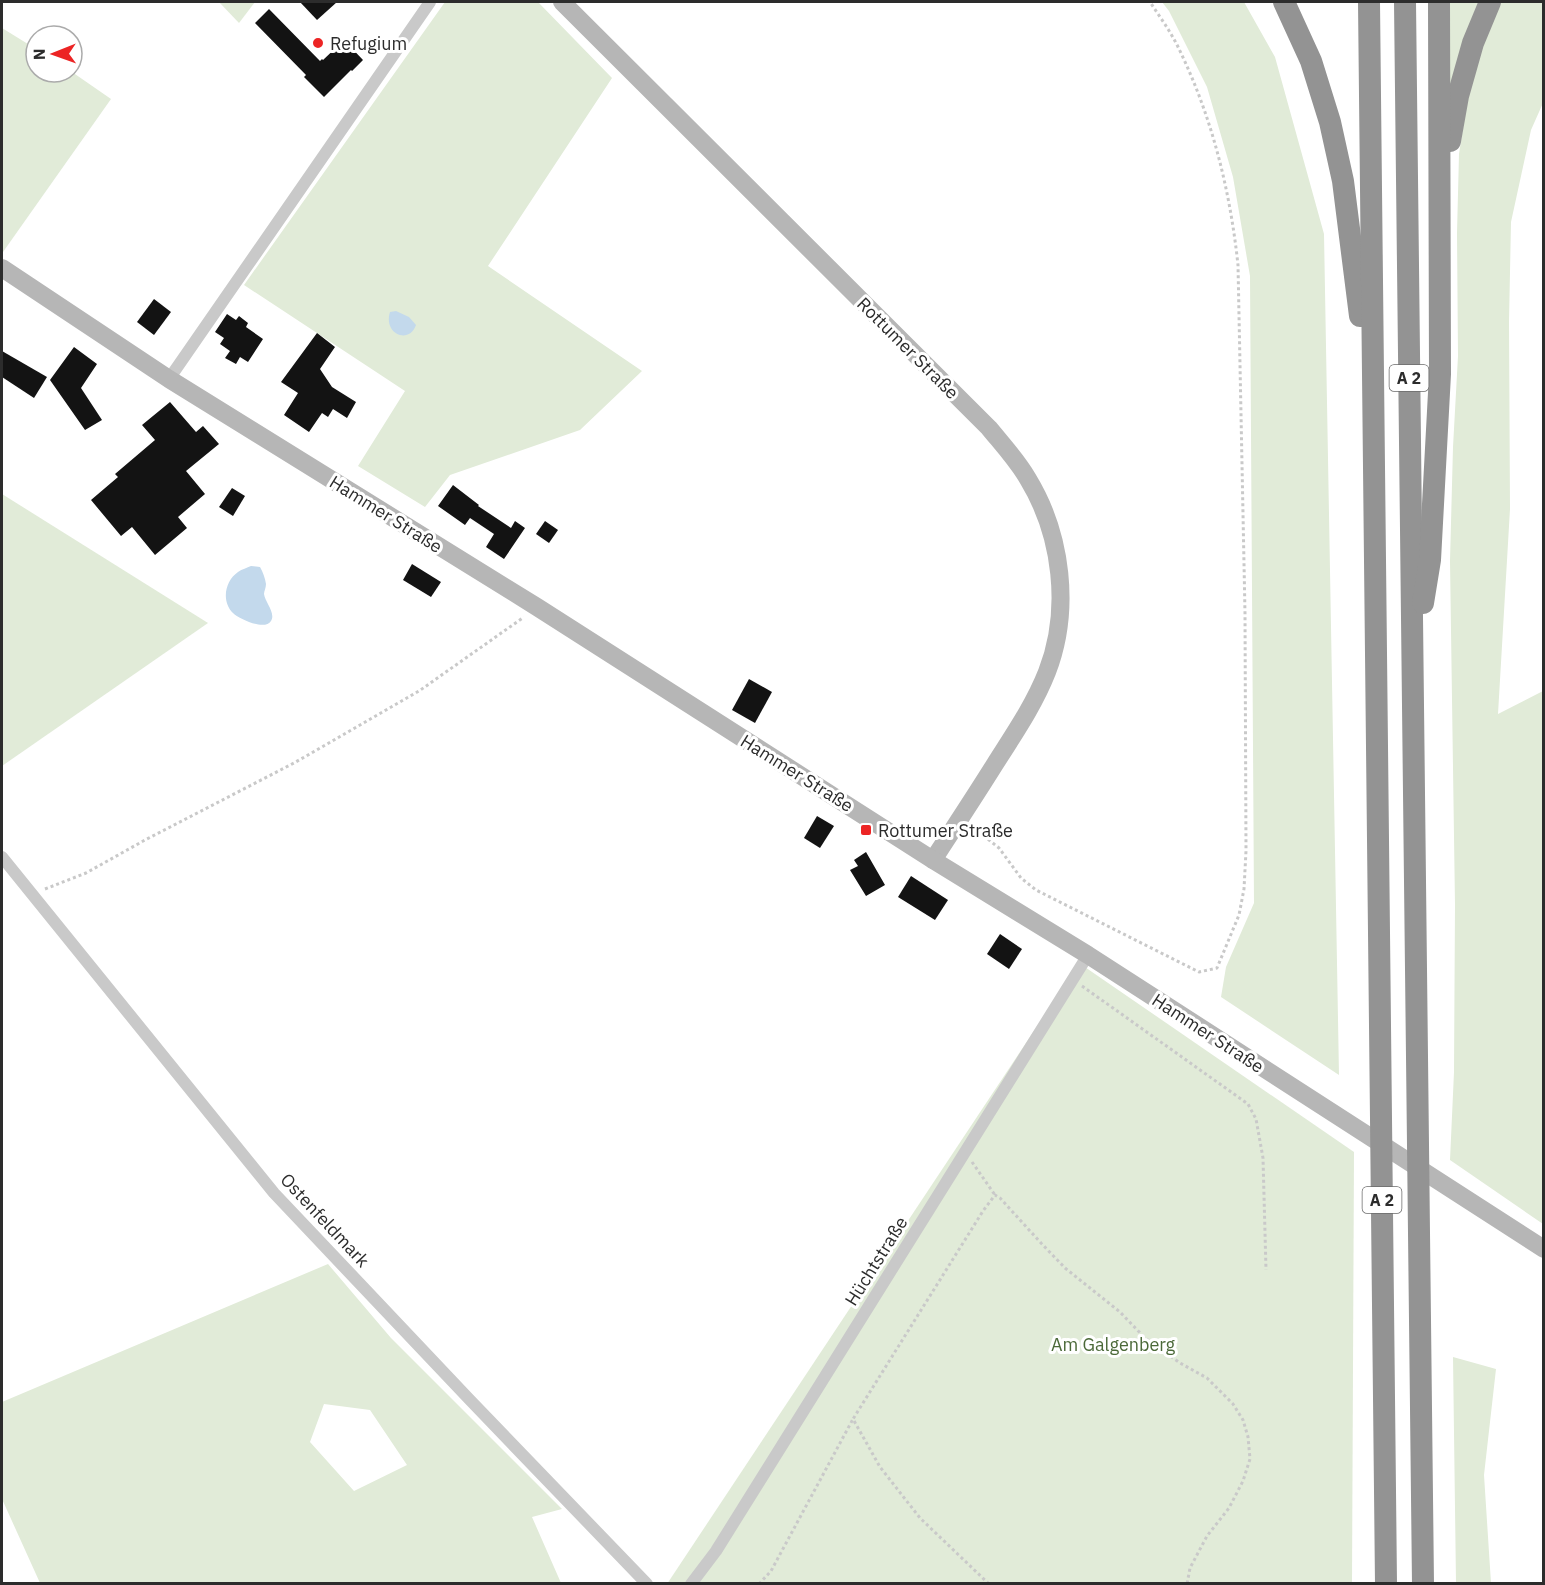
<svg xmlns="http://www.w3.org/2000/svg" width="1545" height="1585" font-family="'IBM Plex Sans',sans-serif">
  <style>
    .green { fill: #e1ebd8; fill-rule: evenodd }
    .water { fill: #c3d9ec }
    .building { fill: #131313 }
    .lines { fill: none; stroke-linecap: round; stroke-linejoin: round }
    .path { stroke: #c9c9c9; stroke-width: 3; stroke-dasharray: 3 3; stroke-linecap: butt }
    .street { stroke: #c9c9c9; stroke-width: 12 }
    .secondary { stroke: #b6b6b6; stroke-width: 18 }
    .highway { stroke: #939393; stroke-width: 22 }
    .poi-dot { fill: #ec2424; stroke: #fff; stroke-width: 2 }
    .labels { text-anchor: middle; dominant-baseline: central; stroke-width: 6; stroke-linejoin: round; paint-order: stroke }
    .shield { fill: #fff; stroke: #6b6b6b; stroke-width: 1.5 }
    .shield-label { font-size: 16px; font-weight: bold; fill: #2c2c2c }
    .poi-label { font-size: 18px; fill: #2c2c2c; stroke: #fff; text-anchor: start }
    .street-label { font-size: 18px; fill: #2c2c2c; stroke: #fff }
    .park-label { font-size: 18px; fill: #4b6938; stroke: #fff }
  </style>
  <rect width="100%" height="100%" fill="#fff"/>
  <!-- green -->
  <g class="green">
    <path d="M 219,2 L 255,2 L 239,23 Z"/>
    <path d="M 445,2 L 538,2 L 612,78 L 488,266 L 642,371 L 580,430 L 450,475 L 425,507 L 358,466 L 405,391 L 244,285 Z"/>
    <path d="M 1162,2 L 1244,2 L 1275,57 L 1324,234 L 1339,1075 L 1221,997 L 1226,967 L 1254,903 L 1250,276 L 1233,177 L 1207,87 L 1169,11 Z"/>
    <path d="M 1447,2 L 1479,2 C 1463,35 1456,71 1449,107 Z"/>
    <path d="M 1498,2 L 1543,2 L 1543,103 L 1531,130 L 1511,222 L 1509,322 L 1510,509 L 1498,714 L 1543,691 L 1543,1224 L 1450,1160 L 1454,1072 L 1455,905 L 1450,561 L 1453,447 L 1458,356 L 1457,233 L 1459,154 L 1470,82 Z"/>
    <path d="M 2,28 L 36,49 L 36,72 L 72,72 L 111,99 L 3,252 L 2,251 Z"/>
    <path d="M 2,494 L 208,623 L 2,766 Z"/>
    <path d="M 1079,963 L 1354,1152 L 1352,1583 L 667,1584 Z"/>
    <path d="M 328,1264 L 391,1338 L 562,1509 L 532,1517 L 561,1583 L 418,1584 L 417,1582 L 385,1584 L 40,1583 L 2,1499 L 2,1402 ZM 324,1404 L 370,1410 L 407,1465 L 354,1491 L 310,1442 Z"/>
    <path d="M 1453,1357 L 1496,1369 L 1484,1475 L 1491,1583 L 1456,1583 Z"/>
  </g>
  <!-- water -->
  <g class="water">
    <path d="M 396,311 L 409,317 L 416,325 C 409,345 383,334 390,312 Z"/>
    <path d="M 251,566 L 260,567 C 263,572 265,578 266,584 C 266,588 264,591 264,594 C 265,602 276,613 271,621 C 265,631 239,619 233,613 C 221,601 225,581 238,572 C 242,569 247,568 251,566 Z"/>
  </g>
  <!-- building -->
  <g class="building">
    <path d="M 300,2 L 337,2 L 317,20 Z"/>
    <path d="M 269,9 L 320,61 L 322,59 L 323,60 L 344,40 L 363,60 L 352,71 L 351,70 L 324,97 L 304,77 L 306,75 L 255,23 Z"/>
    <path d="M 154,299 L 171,312 L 154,335 L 137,322 Z"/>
    <path d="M 227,314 L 236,320 L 239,316 L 248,323 L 246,327 L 263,339 L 248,362 L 240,357 L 236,364 L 225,358 L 230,351 L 220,344 L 224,338 L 215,332 Z"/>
    <path d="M 317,333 L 335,347 L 320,369 L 332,387 L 356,402 L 347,418 L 333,409 L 328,417 L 322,413 L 309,432 L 284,415 L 298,393 L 281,382 Z"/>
    <path d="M 74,347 L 97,364 L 81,388 L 102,420 L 85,430 L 50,380 Z"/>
    <path d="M 2,351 L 47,377 L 34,398 L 2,377 Z"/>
    <path d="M 170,402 L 196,432 L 203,426 L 219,444 L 186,471 L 205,494 L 178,517 L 187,528 L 155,555 L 132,527 L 121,536 L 91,500 L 118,477 L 115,474 L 155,440 L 142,425 Z"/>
    <path d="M 453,485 L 479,505 L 478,506 L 511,528 L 515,521 L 525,528 L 504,559 L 486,547 L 494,534 L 470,518 L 465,525 L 438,506 Z"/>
    <path d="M 232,488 L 245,496 L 233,516 L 219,507 Z"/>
    <path d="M 545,521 L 558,530 L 549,543 L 536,534 Z"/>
    <path d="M 412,564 L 441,582 L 431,597 L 403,580 Z"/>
    <path d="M 749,679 L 772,692 L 755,723 L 732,710 Z"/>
    <path d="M 817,816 L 834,826 L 820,848 L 804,838 Z"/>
    <path d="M 866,852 L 885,885 L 866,896 L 850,870 L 858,866 L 854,860 Z"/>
    <path d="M 911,876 L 948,900 L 935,920 L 898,897 Z"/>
    <path d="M 1000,934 L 1022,949 L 1009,969 L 987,954 Z"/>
  </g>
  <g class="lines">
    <!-- path -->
    <g class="path">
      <path d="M 974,828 L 999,848 L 1021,878 L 1036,890 L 1199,972 L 1217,968 L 1239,915 L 1244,889 L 1246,851 L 1245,613 L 1238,265 C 1230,190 1212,117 1179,49 C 1171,32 1160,17 1150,2"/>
      <path d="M 45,889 L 86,873 L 145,840 L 294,763 L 419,691 L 524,617"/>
      <path d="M 1082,986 L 1248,1104 L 1256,1119 L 1263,1158 L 1266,1270"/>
      <path d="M 972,1162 L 995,1195"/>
      <path d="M 759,1584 L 771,1571 L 853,1419"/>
      <path d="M 989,1584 L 920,1518 L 880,1467 L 853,1419 L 983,1211 L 995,1195 L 1000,1198 L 1041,1243 L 1065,1268 L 1120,1312 L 1145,1338 L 1180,1363 L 1207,1378 L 1233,1404 L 1243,1420 L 1248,1437 L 1250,1459 L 1243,1481 L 1229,1508 L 1207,1536 L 1190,1568 L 1187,1584"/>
    </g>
    <!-- street -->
    <g class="street">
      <path d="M 169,379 L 430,2"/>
      <path d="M 2,857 L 274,1193 L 469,1399 L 647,1584"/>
      <path d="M 691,1584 L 716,1551 L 1088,955"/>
    </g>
    <!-- secondary -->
    <g class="secondary">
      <path d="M 562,2 L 989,428 C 1002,444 1017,460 1028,479 C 1062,535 1071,610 1047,672 C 1034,705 1014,734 995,764 C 975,796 954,828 933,860"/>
      <path d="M 2,268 L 169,379 L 537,607 L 933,860 L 1088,955 L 1544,1249"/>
    </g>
    <!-- highway -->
    <g class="highway">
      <path d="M 1284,2 L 1311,61 L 1330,122 L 1343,181 L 1360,316"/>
      <path d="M 1369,2 L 1386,1584"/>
      <path d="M 1405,2 L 1423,1584"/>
      <path d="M 1450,141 L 1458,96 L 1473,43 L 1490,2"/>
      <path d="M 1423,603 L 1430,560 L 1440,374 L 1439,2"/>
    </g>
  </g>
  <!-- markers -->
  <g class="poi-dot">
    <circle cx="318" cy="43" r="6"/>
    <rect x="860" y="824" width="12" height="12" rx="3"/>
  </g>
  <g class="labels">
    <!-- shield labels -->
    <g class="shield">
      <rect x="1389.5" y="365" width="39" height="26" rx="4.5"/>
      <rect x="1362.5" y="1187" width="39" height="26" rx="4.5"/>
    </g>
    <g class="shield-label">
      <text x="1409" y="378">A 2</text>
      <text x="1382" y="1200">A 2</text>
    </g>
    <!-- poi labels -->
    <g class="poi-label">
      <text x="330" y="43">Refugium</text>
      <text x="878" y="830">Rottumer Straße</text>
    </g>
    <!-- street labels -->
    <g class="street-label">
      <text transform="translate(908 348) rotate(45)">Rottumer Straße</text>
      <text transform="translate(386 514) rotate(32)">Hammer Straße</text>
      <text transform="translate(797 773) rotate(32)">Hammer Straße</text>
      <text transform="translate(1208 1033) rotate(33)">Hammer Straße</text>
      <text transform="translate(325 1220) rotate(47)">Ostenfeldmark</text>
      <text transform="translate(876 1261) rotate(-58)">Hüchtstraße</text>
    </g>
    <!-- park labels -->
    <g class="park-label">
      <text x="1113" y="1344">Am Galgenberg</text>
    </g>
  </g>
  <!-- border -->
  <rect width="1545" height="1585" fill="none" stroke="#2c2c2c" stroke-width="6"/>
  <!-- north arrow -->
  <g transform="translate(54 54) rotate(269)"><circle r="28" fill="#ffffff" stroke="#ababab" stroke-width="1.5"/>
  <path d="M0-4.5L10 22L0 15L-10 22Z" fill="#ec2424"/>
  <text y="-9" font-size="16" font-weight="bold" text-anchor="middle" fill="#2c2c2c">N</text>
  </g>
</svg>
